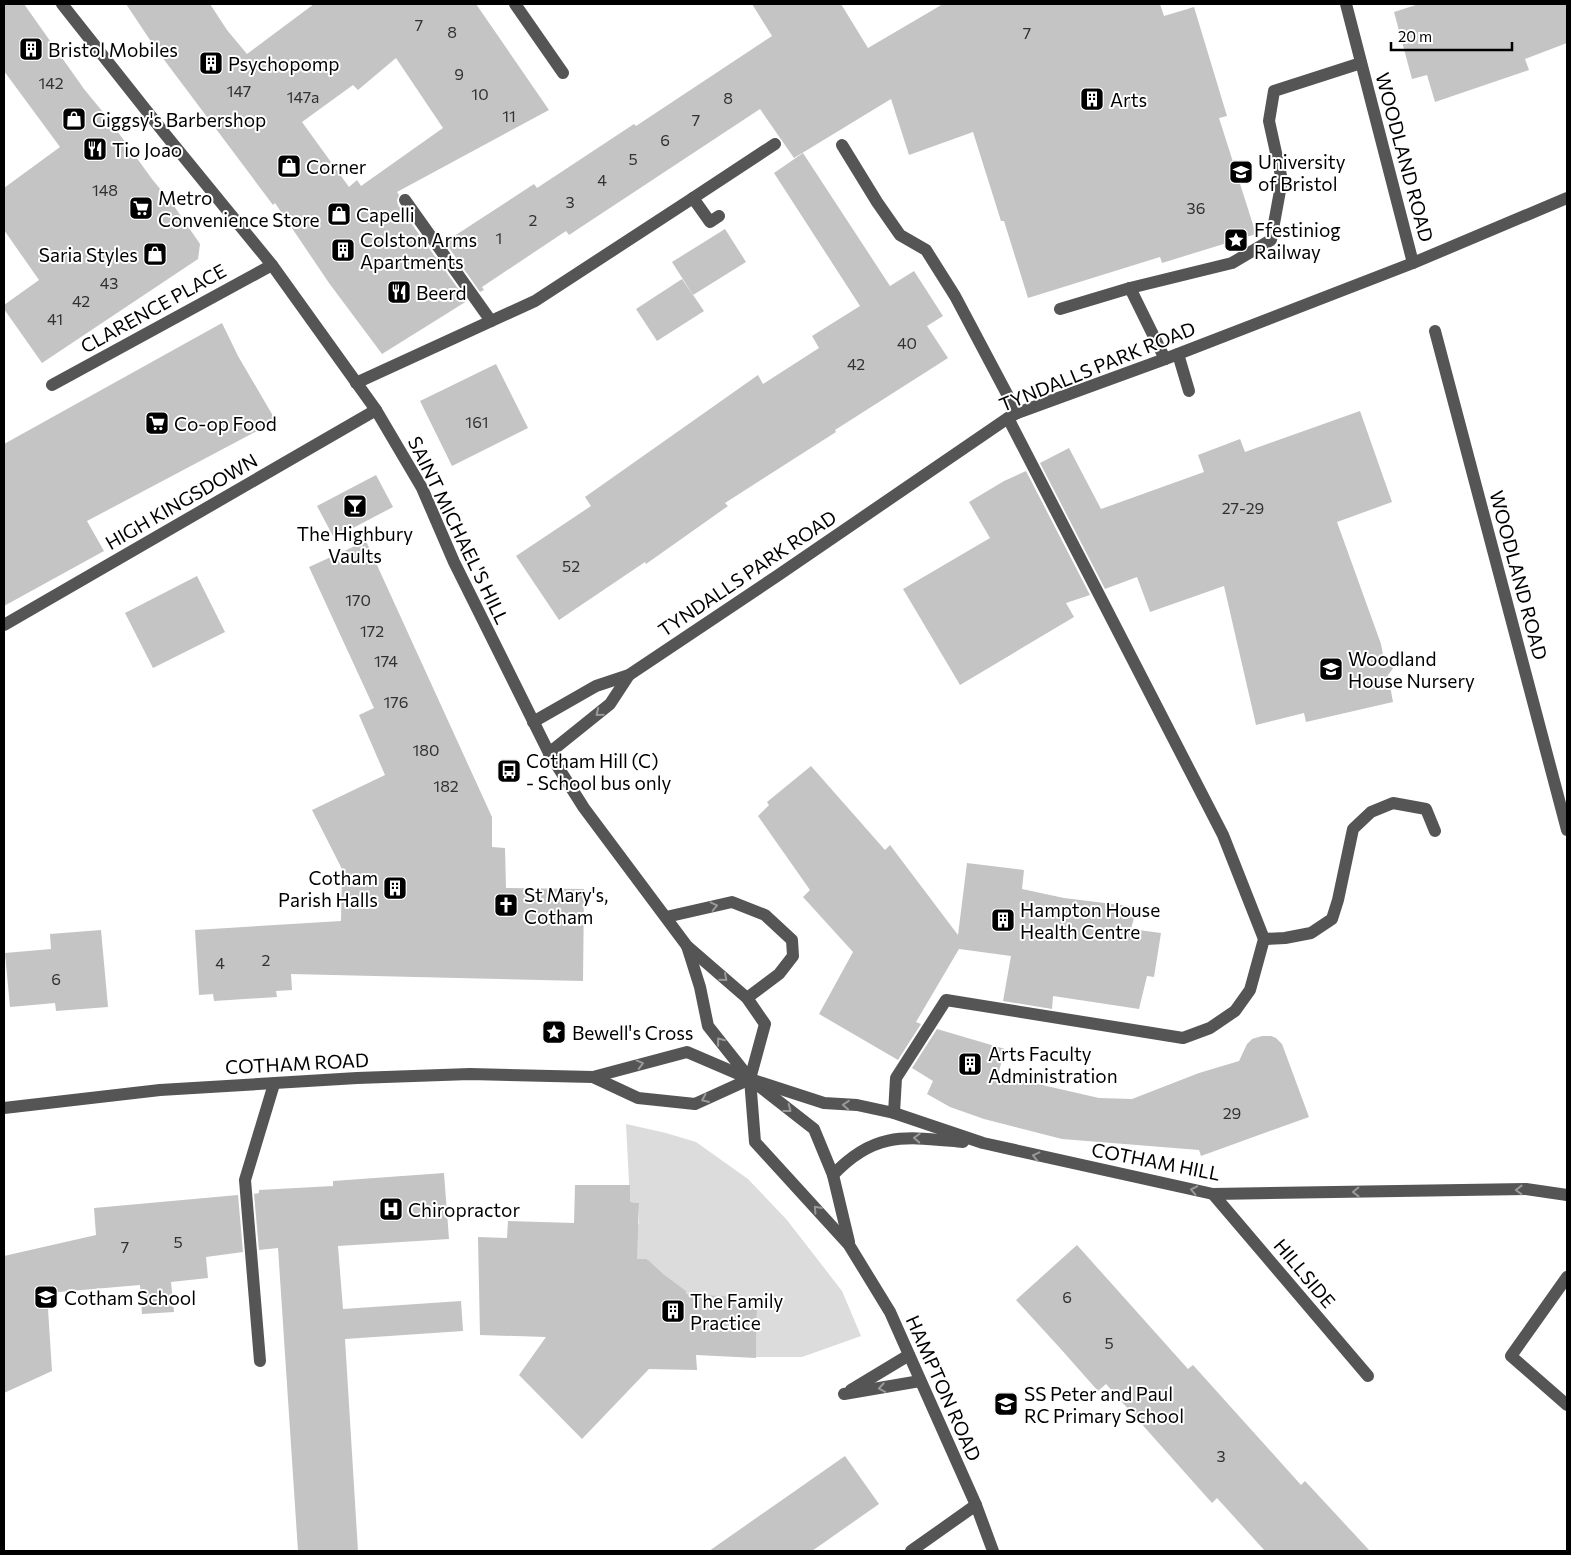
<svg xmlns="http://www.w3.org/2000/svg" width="1571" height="1555" font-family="Commissioner,sans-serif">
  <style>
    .green { fill: #dcdcdc }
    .building { fill: #c4c4c4; fill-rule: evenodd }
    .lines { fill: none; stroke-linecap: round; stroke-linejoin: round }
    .minor { stroke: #555; stroke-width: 12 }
    .oneway { stroke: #999 }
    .labels { text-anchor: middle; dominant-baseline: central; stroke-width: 4; stroke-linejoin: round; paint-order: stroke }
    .number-label { font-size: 16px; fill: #313131 }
    .poi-label { font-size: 19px; fill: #000; stroke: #fff; text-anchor: start }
    .street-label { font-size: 19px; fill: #000; stroke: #fff }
  </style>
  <rect width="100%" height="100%" fill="#fff"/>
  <!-- green -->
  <path class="green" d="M 626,1124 L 666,1133 L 696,1142 L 748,1179 L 787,1220 L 842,1291 L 861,1336 L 802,1357 L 756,1357 L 757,1307 L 735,1305 L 735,1297 L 686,1304 L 686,1293 L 668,1292 L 648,1268 L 648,1259 L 628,1259 L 630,1224 L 639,1224 L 639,1203 L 630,1202 Z"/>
  <!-- building -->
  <g class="building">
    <path d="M 4,4 L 24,4 L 84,89 L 107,117 L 152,179 L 174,206 L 200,244 L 198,259 L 42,363 L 4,309 L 4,305 L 39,280 L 4,230 L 4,188 L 60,147 L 4,71 Z"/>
    <path d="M 126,4 L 210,4 L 227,30 L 247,54 L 314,4 L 476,4 L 549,110 L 397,192 L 399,195 L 397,200 L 398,205 L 467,301 L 382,354 L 329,283 L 275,203 L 273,205 L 156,49 ZM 396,58 L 443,128 L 361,186 L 357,180 L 349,187 L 302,122 L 353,85 L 358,90 Z"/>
    <path d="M 752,4 L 841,4 L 868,48 L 943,4 L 1160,4 L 1164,16 L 1194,7 L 1227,116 L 1219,118 L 1256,234 L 1162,263 L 1160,257 L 1028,298 L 1004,221 L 1001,221 L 973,132 L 909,155 L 891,99 L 794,158 L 760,109 L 569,235 L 566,231 L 482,287 L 484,290 L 480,292 L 445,242 L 534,184 L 537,188 L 634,124 L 636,126 L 772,36 Z"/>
    <path d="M 1419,4 L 1567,4 L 1567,43 L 1525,59 L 1529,70 L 1435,102 L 1427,75 L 1412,79 L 1394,12 Z"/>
    <path d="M 803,153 L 890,286 L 914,271 L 943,316 L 927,326 L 948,358 L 835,430 L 836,432 L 725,503 L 728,506 L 646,564 L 645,562 L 559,620 L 516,556 L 591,506 L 585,497 L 758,375 L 763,384 L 819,348 L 812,336 L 860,306 L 774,173 Z"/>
    <path d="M 725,229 L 746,262 L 693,295 L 672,262 Z"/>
    <path d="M 682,279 L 704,311 L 657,341 L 636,309 Z"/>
    <path d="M 222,323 L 238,356 L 276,421 L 87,521 L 104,551 L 4,606 L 4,444 Z"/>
    <path d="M 496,364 L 528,428 L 452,466 L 420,401 Z"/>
    <path d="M 1360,411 L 1392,502 L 1337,522 L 1381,644 L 1383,655 L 1397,663 L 1388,675 L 1393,702 L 1306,722 L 1304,713 L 1256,725 L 1224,586 L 1150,612 L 1137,577 L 1105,589 L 1040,463 L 1069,448 L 1101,509 L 1204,472 L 1198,455 L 1240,439 L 1245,452 Z"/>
    <path d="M 1026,471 L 1090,595 L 1066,603 L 1074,617 L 960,685 L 903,589 L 990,538 L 969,502 L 1004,481 Z"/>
    <path d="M 376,475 L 393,507 L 334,538 L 317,506 Z"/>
    <path d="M 366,541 L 492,817 L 492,847 L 505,848 L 506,888 L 584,889 L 583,981 L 291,974 L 292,990 L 276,991 L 277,997 L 214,1001 L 213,994 L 199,995 L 195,930 L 341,921 L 342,869 L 312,810 L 385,775 L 359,715 L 374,708 L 309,567 Z"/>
    <path d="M 197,576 L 225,632 L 153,668 L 125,613 Z"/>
    <path d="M 811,766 L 885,850 L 890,845 L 958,935 L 967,863 L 1024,870 L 1022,889 L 1064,898 L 1137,907 L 1131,929 L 1161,933 L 1154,977 L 1147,976 L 1139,1009 L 1053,996 L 1052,1009 L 1003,1001 L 1011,956 L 959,949 L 916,1022 L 921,1024 L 898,1060 L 819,1014 L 853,952 L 803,897 L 810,890 L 758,816 L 769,805 L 767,802 Z"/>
    <path d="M 101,930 L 108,1007 L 56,1011 L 55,1003 L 10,1007 L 5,953 L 51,949 L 50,934 Z"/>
    <path d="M 937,1029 L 1005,1049 L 998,1075 L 1099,1098 L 1132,1099 L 1199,1073 L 1239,1061 L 1247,1044 L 1252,1039 L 1262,1036 L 1271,1036 L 1276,1038 L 1282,1044 L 1309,1117 L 1201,1156 L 1199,1150 L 1062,1139 L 984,1119 L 950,1107 L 927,1094 L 933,1081 L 912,1068 Z"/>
    <path d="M 444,1173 L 449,1239 L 338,1246 L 343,1309 L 461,1301 L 463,1331 L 345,1339 L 358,1551 L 298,1551 L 278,1248 L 259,1250 L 254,1194 L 259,1193 L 259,1190 L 333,1186 L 333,1181 Z"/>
    <path d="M 575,1185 L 630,1185 L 630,1202 L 639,1203 L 637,1259 L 647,1259 L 663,1274 L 686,1291 L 686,1294 L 735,1297 L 735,1305 L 757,1307 L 756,1358 L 696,1355 L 697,1370 L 649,1369 L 582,1439 L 519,1375 L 546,1337 L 480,1335 L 478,1237 L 507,1238 L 508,1221 L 574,1223 Z"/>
    <path d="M 238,1195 L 243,1252 L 206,1257 L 208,1278 L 171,1282 L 174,1312 L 142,1314 L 140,1285 L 47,1293 L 52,1371 L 4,1393 L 4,1256 L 96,1235 L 94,1208 Z"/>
    <path d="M 1077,1245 L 1188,1369 L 1193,1365 L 1301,1485 L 1305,1481 L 1370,1551 L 1265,1551 L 1217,1498 L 1212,1503 L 1106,1384 L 1098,1391 L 1059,1347 L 1016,1300 Z"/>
    <path d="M 845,1456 L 879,1504 L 812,1551 L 709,1551 Z"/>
  </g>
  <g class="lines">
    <!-- minor -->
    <g class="minor">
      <path d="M 62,4 L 165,134 L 272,265 L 376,410 L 422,488 L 454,562 L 549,753 L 584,808 L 687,946 L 747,998 L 765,1024 L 750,1079 L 755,1142 L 849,1245 L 890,1312 L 976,1505 L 993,1551"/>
      <path d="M 515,4 L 563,73"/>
      <path d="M 1346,4 L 1413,263"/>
      <path d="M 842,145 L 877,202 L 900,235 L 926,250 L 955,296 L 1017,413"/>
      <path d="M 405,200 L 491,321"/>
      <path d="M 719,216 L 710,222 L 693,198 L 775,144"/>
      <path d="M 1130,288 L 1165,359"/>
      <path d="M 1060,309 L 1130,288 L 1232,263 L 1271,240 L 1282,180 L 1269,121 L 1274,91 L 1361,63"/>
      <path d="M 1435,331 L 1567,830"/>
      <path d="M 1178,354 L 1189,391"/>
      <path d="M 356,383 L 535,301 L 693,198"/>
      <path d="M 52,385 L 272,265"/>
      <path d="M 4,625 L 376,410"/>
      <path d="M 533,722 L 596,686 L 629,675 L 777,576 L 1008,418 L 1017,413 L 1165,359 L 1413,263 L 1567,198"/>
      <path d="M 549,753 L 610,704 L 629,675"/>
      <path d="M 666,917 L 732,902 L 765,915 L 792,940 L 793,956 L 779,974 L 747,998"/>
      <path d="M 1264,939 L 1285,938 L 1311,933 L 1332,919 L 1338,900 L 1353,829 L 1371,812 L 1393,803 L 1426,809 L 1435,831"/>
      <path d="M 687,946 L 700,987 L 708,1026 L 750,1079 L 814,1129 L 833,1175 L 849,1242"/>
      <path d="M 593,1077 L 638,1098 L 695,1104 L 750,1079"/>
      <path d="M 4,1108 L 160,1090 L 357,1078 L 470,1074 L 593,1077 L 687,1052 L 750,1079 L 824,1103 L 857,1105 L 894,1113 L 983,1143 L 1213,1194 L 1526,1189 L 1567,1195"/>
      <path d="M 894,1113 L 896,1078 L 946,1000 L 1183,1038 L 1210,1028 L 1235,1011 L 1250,990 L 1264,939 L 1223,835 L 1008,418"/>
      <path d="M 833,1175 C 875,1130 907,1137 963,1142"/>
      <path d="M 1213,1194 L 1368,1376"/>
      <path d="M 1567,1277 L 1511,1356 L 1567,1405"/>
      <path d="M 260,1361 L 245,1180 L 274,1084"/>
      <path d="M 851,1390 L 909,1355"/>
      <path d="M 844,1394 L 920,1381"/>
      <path d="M 911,1551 L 976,1505"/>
    </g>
  </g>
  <!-- one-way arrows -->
  <defs><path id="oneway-chevron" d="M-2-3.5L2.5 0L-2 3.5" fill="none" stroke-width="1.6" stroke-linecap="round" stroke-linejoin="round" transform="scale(1.25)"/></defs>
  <g class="oneway">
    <use href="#oneway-chevron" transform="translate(599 713) rotate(141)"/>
    <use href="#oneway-chevron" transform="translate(714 906) rotate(-13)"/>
    <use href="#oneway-chevron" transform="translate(724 978) rotate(41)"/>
    <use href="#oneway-chevron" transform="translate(720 1041) rotate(-128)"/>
    <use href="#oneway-chevron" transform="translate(640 1064) rotate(-15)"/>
    <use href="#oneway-chevron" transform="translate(705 1099) rotate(156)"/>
    <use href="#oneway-chevron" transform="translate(846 1105) rotate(-176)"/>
    <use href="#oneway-chevron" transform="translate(788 1109) rotate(38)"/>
    <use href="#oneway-chevron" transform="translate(917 1138) rotate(-177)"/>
    <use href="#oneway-chevron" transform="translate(1036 1156) rotate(-167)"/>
    <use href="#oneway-chevron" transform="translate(1194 1190) rotate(-168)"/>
    <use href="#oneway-chevron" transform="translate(1519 1190) rotate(-180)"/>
    <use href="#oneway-chevron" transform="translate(1356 1192) rotate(179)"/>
    <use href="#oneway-chevron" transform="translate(817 1209) rotate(-132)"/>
    <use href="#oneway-chevron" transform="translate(882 1388) rotate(170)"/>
  </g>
  <!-- icons -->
  <defs>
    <g id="building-square" transform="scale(1.25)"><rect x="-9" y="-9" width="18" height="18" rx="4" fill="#000" stroke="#fff"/><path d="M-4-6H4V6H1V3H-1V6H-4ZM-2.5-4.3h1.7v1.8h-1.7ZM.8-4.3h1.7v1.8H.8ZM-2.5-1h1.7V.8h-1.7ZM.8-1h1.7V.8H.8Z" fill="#fff"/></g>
    <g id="shop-square" transform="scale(1.25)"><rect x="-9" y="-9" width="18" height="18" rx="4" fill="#000" stroke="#fff"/><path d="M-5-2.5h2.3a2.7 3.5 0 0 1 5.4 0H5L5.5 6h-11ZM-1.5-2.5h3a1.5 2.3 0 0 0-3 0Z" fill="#fff"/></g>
    <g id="restaurant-square" transform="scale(1.25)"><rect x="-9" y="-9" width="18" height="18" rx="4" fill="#000" stroke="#fff"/><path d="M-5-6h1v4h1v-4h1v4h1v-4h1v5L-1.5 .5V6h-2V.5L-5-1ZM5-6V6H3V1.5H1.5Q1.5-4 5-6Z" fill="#fff"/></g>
    <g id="university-square" transform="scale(1.25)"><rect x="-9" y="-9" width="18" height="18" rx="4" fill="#000" stroke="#fff"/><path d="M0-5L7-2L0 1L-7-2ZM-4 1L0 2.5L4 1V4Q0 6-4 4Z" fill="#fff"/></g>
    <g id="supermarket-square" transform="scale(1.25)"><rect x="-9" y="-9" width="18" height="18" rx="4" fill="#000" stroke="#fff"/><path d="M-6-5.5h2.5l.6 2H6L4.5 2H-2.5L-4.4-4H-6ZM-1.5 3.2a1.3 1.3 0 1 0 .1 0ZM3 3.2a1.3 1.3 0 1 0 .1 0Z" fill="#fff"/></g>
    <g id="sight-square" transform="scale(1.25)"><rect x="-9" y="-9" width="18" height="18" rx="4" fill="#000" stroke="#fff"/><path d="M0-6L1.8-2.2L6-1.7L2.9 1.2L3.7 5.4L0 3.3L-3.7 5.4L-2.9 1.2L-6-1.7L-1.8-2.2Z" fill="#fff"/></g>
    <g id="bar-square" transform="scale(1.25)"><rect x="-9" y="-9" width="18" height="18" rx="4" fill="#000" stroke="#fff"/><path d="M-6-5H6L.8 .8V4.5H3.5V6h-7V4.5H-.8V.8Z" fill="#fff"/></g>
    <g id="school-square" transform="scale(1.25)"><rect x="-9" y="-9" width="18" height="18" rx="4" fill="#000" stroke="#fff"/><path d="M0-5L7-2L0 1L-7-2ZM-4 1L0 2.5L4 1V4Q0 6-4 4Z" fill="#fff"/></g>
    <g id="bus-square" transform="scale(1.25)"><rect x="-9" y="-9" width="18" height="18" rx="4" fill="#000" stroke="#fff"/><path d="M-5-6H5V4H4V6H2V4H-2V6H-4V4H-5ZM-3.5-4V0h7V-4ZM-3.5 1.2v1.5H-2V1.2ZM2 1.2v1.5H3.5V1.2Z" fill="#fff"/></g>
    <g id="church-square" transform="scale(1.25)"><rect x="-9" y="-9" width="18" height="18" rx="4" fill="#000" stroke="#fff"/><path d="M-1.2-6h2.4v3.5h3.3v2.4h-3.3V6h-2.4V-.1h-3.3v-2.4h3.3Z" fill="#fff"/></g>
    <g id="hospital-square" transform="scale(1.25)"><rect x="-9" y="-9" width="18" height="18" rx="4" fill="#000" stroke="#fff"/><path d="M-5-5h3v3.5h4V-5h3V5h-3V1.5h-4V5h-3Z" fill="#fff"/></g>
  </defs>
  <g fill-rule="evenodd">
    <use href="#building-square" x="31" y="49"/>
    <use href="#building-square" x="211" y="63"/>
    <use href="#building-square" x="1092" y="99"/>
    <use href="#shop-square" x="74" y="119"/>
    <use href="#restaurant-square" x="95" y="149"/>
    <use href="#shop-square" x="289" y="166"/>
    <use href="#university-square" x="1241" y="172"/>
    <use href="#supermarket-square" x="141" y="208"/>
    <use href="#shop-square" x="339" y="214"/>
    <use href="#sight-square" x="1236" y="240"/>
    <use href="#building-square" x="343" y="250"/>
    <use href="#shop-square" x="155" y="254"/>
    <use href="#restaurant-square" x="399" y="292"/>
    <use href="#supermarket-square" x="157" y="423"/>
    <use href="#bar-square" x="355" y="506"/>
    <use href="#school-square" x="1331" y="669"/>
    <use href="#bus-square" x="509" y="771"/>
    <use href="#building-square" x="395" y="888"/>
    <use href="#church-square" x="506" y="905"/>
    <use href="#building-square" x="1003" y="920"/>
    <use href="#sight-square" x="554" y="1032"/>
    <use href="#building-square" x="970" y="1064"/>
    <use href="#hospital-square" x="391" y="1209"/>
    <use href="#school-square" x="46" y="1297"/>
    <use href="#building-square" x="673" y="1311"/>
    <use href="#school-square" x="1006" y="1404"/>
  </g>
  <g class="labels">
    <!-- number labels -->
    <g class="number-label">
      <text x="419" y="24">7</text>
      <text x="452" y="31">8</text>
      <text x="1027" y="32">7</text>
      <text x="459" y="73">9</text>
      <text x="51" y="82">142</text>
      <text x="239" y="90">147</text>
      <text x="480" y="93">10</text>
      <text x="303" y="96">147a</text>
      <text x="728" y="97">8</text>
      <text x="509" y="115">11</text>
      <text x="696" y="119">7</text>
      <text x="665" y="139">6</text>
      <text x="633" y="158">5</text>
      <text x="602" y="179">4</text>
      <text x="105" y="189">148</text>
      <text x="570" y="201">3</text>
      <text x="1196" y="207">36</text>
      <text x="533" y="219">2</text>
      <text x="499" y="237">1</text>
      <text x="109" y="282">43</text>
      <text x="81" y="300">42</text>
      <text x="55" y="318">41</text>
      <text x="907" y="342">40</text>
      <text x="856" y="363">42</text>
      <text x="477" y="421">161</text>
      <text x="1243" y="507">27-29</text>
      <text x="571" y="565">52</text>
      <text x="358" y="599">170</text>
      <text x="372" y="630">172</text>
      <text x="386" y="660">174</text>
      <text x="396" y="701">176</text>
      <text x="426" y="749">180</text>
      <text x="446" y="785">182</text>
      <text x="266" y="959">2</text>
      <text x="220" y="962">4</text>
      <text x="56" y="978">6</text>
      <text x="1232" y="1112">29</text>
      <text x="178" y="1241">5</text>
      <text x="125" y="1246">7</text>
      <text x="1067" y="1296">6</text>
      <text x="1109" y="1342">5</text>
      <text x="1221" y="1455">3</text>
    </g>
    <!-- poi labels -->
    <g class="poi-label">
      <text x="48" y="49">Bristol Mobiles</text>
      <text x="228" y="63">Psychopomp</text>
      <text x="1110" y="99">Arts</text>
      <text x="92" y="119">Giggsy's Barbershop</text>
      <text x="112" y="149">Tio Joao</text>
      <text x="1258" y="161">University<tspan x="1258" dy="22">of Bristol</tspan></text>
      <text x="306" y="166">Corner</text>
      <text x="158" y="197">Metro<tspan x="158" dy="22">Convenience Store</tspan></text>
      <text x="356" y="214">Capelli</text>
      <text x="1254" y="229">Ffestiniog<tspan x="1254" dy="22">Railway</tspan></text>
      <text x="360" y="239">Colston Arms<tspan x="360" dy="22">Apartments</tspan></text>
      <text x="138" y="254" text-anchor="end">Saria Styles</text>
      <text x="416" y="292">Beerd</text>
      <text x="174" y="423">Co-op Food</text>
      <text x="355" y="533" text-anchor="middle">The Highbury<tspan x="355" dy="22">Vaults</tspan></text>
      <text x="1348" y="658">Woodland<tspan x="1348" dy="22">House Nursery</tspan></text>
      <text x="526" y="760">Cotham Hill (C)<tspan x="526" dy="22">- School bus only</tspan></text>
      <text x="378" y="877" text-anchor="end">Cotham<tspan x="378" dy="22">Parish Halls</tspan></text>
      <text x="524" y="894">St Mary's,<tspan x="524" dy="22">Cotham</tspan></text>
      <text x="1020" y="909">Hampton House<tspan x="1020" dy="22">Health Centre</tspan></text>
      <text x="572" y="1032">Bewell's Cross</text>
      <text x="988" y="1053">Arts Faculty<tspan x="988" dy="22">Administration</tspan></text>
      <text x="408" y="1209">Chiropractor</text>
      <text x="64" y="1297">Cotham School</text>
      <text x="690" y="1300">The Family<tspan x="690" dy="22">Practice</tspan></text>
      <text x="1024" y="1393">SS Peter and Paul<tspan x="1024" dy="22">RC Primary School</tspan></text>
    </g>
    <!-- street labels -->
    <g class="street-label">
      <text transform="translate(1405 157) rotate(75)">WOODLAND ROAD</text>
      <text transform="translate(153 308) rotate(-29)">CLARENCE PLACE</text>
      <text transform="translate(1097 366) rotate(-22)">TYNDALLS PARK ROAD</text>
      <text transform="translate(181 501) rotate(-30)">HIGH KINGSDOWN</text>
      <text transform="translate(459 530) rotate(64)">SAINT MICHAEL'S HILL</text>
      <text transform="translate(747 573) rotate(-34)">TYNDALLS PARK ROAD</text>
      <text transform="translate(1519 575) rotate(75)">WOODLAND ROAD</text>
      <text transform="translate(297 1063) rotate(-3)">COTHAM ROAD</text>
      <text transform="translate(1156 1161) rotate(11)">COTHAM HILL</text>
      <text transform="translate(1305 1273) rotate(50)">HILLSIDE</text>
      <text transform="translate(944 1388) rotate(66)">HAMPTON ROAD</text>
    </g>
  </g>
  <!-- border -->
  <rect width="1571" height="1555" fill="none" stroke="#000000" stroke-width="10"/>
  <!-- scale -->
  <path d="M1391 42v8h121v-8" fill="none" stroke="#000000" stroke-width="2.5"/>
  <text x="1398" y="42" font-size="15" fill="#000000" stroke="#ffffff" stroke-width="4" paint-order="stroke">20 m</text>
</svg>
